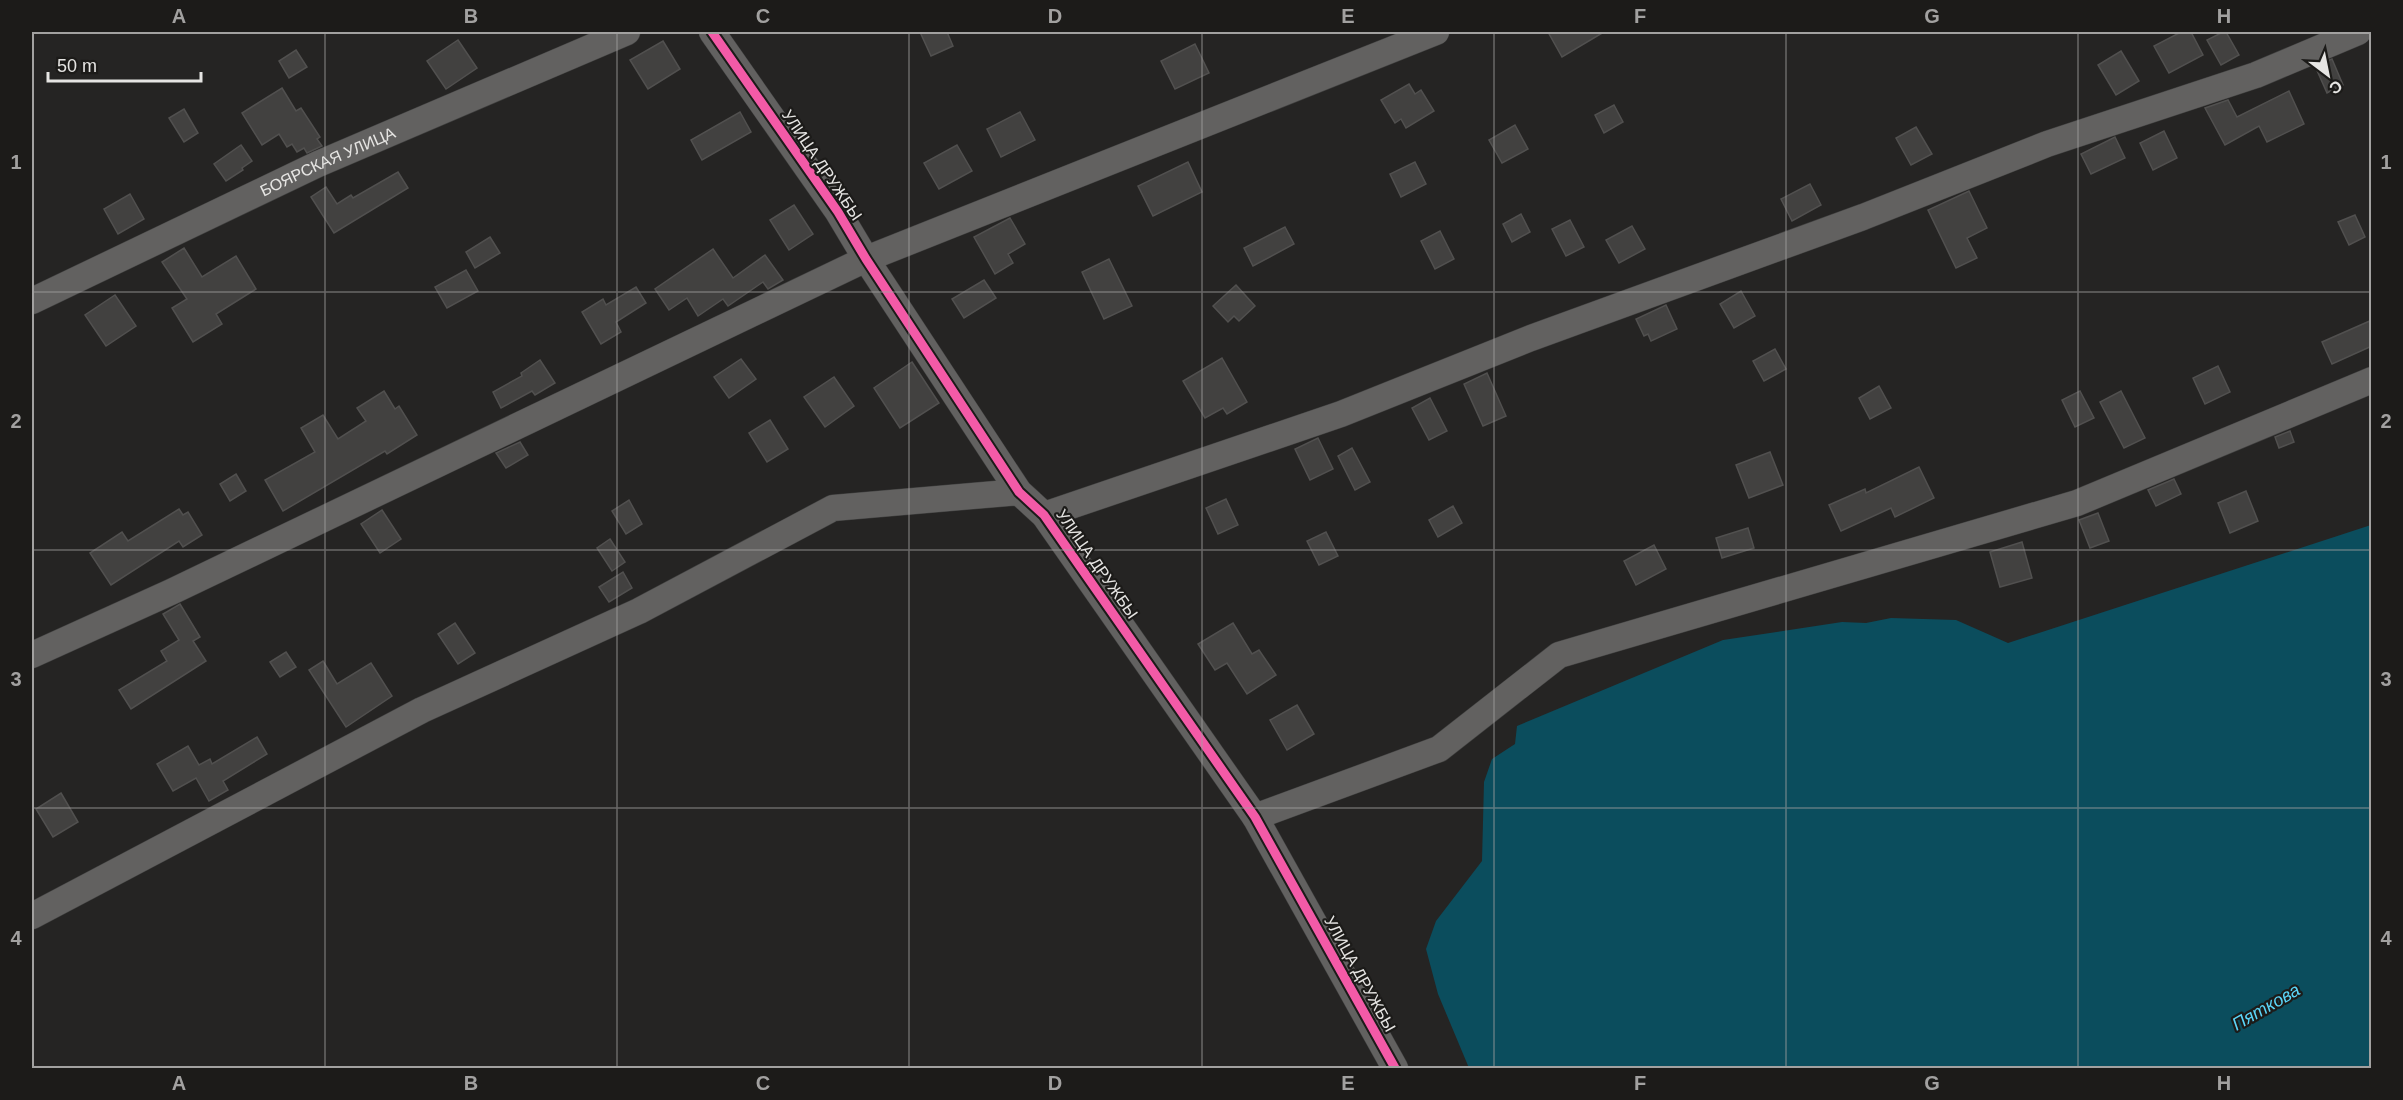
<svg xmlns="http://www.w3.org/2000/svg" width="2403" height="1100" font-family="Arial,sans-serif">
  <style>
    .water { fill: #0b4d5d }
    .building { fill: #424140; stroke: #51504f; stroke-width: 1.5 }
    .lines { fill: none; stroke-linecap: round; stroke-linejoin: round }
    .minor-casing { stroke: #414140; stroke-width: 27 }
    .minor { stroke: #626160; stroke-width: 26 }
    .cycleway-casing { stroke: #1c1b19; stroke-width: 13 }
    .cycleway { stroke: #f35aa7; stroke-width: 9 }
    .grid { fill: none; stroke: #a2a1a0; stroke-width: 1.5; stroke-opacity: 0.55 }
    .labels { text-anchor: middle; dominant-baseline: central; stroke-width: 4.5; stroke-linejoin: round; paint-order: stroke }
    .street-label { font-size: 16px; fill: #e6e5e3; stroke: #1c1b19 }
    .water-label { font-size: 18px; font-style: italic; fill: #5bd5f8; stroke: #1c1b19 }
    .neatline { fill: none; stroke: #a2a1a0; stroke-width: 2 }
    .grid-label { font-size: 20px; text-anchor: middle; font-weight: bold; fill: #a2a1a0 }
  </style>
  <rect width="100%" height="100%" fill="#252423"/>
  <!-- water -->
  <path class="water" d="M 2371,525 L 2371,1068 L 1469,1068 L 1438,994 L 1426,949 L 1436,921 L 1482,861 L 1484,782 L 1492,759 L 1515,744 L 1517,726 L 1723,640 L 1842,622 L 1866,623 L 1891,618 L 1956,620 L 2008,643 Z"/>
  <!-- building -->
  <g class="building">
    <path d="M 920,32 L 947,32 L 953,46 L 931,56 Z"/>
    <path d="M 1548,32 L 1604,32 L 1562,57 Z"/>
    <path d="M 2181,32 L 2191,32 L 2203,55 L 2169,73 L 2154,46 Z"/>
    <path d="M 2223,32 L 2226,32 L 2239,55 L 2221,65 L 2207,40 Z"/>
    <path d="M 458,40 L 477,68 L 446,89 L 427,61 Z"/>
    <path d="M 663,41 L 680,69 L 648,89 L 630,60 Z"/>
    <path d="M 1195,44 L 1209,73 L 1175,89 L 1161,61 Z"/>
    <path d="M 296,50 L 307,67 L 289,78 L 279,61 Z"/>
    <path d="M 2121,51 L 2139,81 L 2116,95 L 2098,65 Z"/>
    <path d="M 2332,59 L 2343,85 L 2327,93 L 2315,66 Z"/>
    <path d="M 1409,84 L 1415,94 L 1421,90 L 1434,111 L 1406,128 L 1401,119 L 1395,123 L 1381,100 Z"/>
    <path d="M 282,88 L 296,111 L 301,108 L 320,137 L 317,139 L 322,146 L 307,153 L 304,148 L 297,152 L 292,144 L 287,147 L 279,134 L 262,145 L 242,113 Z"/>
    <path d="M 2289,91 L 2304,124 L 2267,142 L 2259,126 L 2225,145 L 2205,108 L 2228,100 L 2237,117 Z"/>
    <path d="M 1614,105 L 1623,122 L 1604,133 L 1595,115 Z"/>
    <path d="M 184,109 L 198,133 L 184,142 L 169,118 Z"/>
    <path d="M 740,112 L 751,132 L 702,160 L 691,140 Z"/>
    <path d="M 1020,112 L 1035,140 L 1001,157 L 987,129 Z"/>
    <path d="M 1515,125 L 1528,149 L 1502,163 L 1489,140 Z"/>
    <path d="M 1916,127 L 1932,154 L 1911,165 L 1896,138 Z"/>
    <path d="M 2164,131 L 2177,158 L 2153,170 L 2140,143 Z"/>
    <path d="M 2115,137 L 2125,158 L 2091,174 L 2081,154 Z"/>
    <path d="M 241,145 L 252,161 L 242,168 L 243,170 L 226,181 L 214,164 Z"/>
    <path d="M 957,145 L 972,171 L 939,189 L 924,163 Z"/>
    <path d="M 1188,162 L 1202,192 L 1153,216 L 1138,186 Z"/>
    <path d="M 1415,162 L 1426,184 L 1401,197 L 1390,174 Z"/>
    <path d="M 398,172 L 408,188 L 334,233 L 311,197 L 326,187 L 337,204 L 351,195 L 353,198 Z"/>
    <path d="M 1810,184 L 1821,205 L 1792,221 L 1781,199 Z"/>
    <path d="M 1969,191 L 1987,228 L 1967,238 L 1977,258 L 1956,268 L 1928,210 Z"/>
    <path d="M 130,194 L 144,219 L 118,234 L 104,209 Z"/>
    <path d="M 794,205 L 813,234 L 789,250 L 770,220 Z"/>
    <path d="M 1521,214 L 1530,232 L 1512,242 L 1503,224 Z"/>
    <path d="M 2355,215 L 2365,237 L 2349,245 L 2338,222 Z"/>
    <path d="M 1010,218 L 1025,244 L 1008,254 L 1013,263 L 995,274 L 974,237 Z"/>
    <path d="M 1570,220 L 1584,247 L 1566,256 L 1552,229 Z"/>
    <path d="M 1632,226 L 1645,249 L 1619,263 L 1606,240 Z"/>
    <path d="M 1285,227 L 1294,244 L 1253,266 L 1244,248 Z"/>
    <path d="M 1440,231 L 1454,259 L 1435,269 L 1421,241 Z"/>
    <path d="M 490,237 L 500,253 L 475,268 L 466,252 Z"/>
    <path d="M 184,248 L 202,277 L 236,256 L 256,289 L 216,314 L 222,324 L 193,342 L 172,308 L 187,299 L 162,262 Z"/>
    <path d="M 713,249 L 733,278 L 765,255 L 783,280 L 768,289 L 763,282 L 728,306 L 723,299 L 698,316 L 687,298 L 669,310 L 655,289 Z"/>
    <path d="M 1109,259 L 1132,306 L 1104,319 L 1082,272 Z"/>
    <path d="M 466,270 L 478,291 L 447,308 L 435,287 Z"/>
    <path d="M 984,280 L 996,298 L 964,318 L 952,299 Z"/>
    <path d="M 1236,285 L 1255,306 L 1239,321 L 1234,316 L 1228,322 L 1213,306 Z"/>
    <path d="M 636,287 L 646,303 L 616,322 L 621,332 L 601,344 L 582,312 L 603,299 L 606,305 Z"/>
    <path d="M 1741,291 L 1755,316 L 1734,328 L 1720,304 Z"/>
    <path d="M 115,295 L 136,326 L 106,346 L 85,315 Z"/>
    <path d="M 1666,305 L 1677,329 L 1651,341 L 1648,334 L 1644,336 L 1636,319 Z"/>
    <path d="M 2372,320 L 2372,346 L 2332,364 L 2322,342 Z"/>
    <path d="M 1775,349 L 1786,369 L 1764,381 L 1753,361 Z"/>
    <path d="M 1222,358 L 1247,402 L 1227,414 L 1223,408 L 1205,418 L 1183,381 Z"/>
    <path d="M 741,359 L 756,379 L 729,398 L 714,377 Z"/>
    <path d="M 540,360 L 555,383 L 535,395 L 532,391 L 501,408 L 493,392 L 522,376 L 521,373 Z"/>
    <path d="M 912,362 L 939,403 L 900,428 L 874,388 Z"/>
    <path d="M 2218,366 L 2230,392 L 2205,404 L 2193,378 Z"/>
    <path d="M 1487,373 L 1506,416 L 1483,426 L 1464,384 Z"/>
    <path d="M 834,377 L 854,406 L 825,427 L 804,397 Z"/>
    <path d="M 1879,386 L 1891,408 L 1870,419 L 1859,398 Z"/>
    <path d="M 384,391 L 395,409 L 399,406 L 417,435 L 387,454 L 385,451 L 283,511 L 265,480 L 315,452 L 301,428 L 323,415 L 338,439 L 366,421 L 357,408 Z"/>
    <path d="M 2080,391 L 2094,418 L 2075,427 L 2062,400 Z"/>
    <path d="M 2121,391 L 2145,438 L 2124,448 L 2100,402 Z"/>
    <path d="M 1430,398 L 1447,431 L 1429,440 L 1412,408 Z"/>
    <path d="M 770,420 L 788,449 L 767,462 L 749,433 Z"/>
    <path d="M 2290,431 L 2294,442 L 2279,448 L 2275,437 Z"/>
    <path d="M 1318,438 L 1333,469 L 1310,480 L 1295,449 Z"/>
    <path d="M 520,442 L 528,455 L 506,468 L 496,453 Z"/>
    <path d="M 1352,448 L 1370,482 L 1355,490 L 1338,456 Z"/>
    <path d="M 1770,452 L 1783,485 L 1749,498 L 1736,465 Z"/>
    <path d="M 1919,467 L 1934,498 L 1895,517 L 1891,508 L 1841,531 L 1829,505 L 1865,489 L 1866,493 Z"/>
    <path d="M 236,474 L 246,491 L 230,501 L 220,484 Z"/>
    <path d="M 2174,479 L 2181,494 L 2156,506 L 2148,490 Z"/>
    <path d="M 2246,491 L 2258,521 L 2230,533 L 2218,503 Z"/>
    <path d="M 1226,499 L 1238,525 L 1218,534 L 1206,508 Z"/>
    <path d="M 629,500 L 642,524 L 626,534 L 612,511 Z"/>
    <path d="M 1453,506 L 1462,523 L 1438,537 L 1429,520 Z"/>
    <path d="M 179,509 L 183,515 L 188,512 L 202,535 L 183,547 L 179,541 L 111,585 L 90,553 L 122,532 L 128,541 Z"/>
    <path d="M 382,510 L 401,539 L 380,553 L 361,524 Z"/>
    <path d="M 2098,513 L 2109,541 L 2090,548 L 2079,520 Z"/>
    <path d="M 1748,528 L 1754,548 L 1722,558 L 1716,538 Z"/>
    <path d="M 1326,532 L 1338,556 L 1319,565 L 1307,541 Z"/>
    <path d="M 610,539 L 625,562 L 612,571 L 597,548 Z"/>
    <path d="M 2022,542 L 2032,578 L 2000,587 L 1990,552 Z"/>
    <path d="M 1654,545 L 1666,569 L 1636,585 L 1624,561 Z"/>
    <path d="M 623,572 L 632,588 L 609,602 L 599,587 Z"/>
    <path d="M 180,604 L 200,637 L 193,641 L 206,661 L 131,709 L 119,690 L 167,661 L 161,651 L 179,640 L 163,614 Z"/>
    <path d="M 455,623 L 475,653 L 458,664 L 438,634 Z"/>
    <path d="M 1233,623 L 1252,654 L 1259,650 L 1276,675 L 1247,694 L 1227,663 L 1215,670 L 1198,644 Z"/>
    <path d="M 286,652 L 296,667 L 280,677 L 270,662 Z"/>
    <path d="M 323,661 L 337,684 L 371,663 L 392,696 L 346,727 L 309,670 Z"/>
    <path d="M 1297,705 L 1314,734 L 1287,750 L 1270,720 Z"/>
    <path d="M 257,737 L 267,754 L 223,781 L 228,790 L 209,801 L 196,778 L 173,791 L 157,764 L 188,746 L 199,765 L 210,759 L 212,764 Z"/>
    <path d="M 61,793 L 78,822 L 53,837 L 36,809 Z"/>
  </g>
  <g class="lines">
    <!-- minor casing -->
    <g class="minor-casing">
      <g id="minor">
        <path d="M 712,32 L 838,212 L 866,259 L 1019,492 L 1044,515 L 1255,817 L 1395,1068"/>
        <path id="s1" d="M 32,301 L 318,164 L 627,32"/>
        <path d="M 32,655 L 171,592 L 866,259 L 1436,32"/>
        <path d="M 1255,817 L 1439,749 L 1559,655 L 2077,503 L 2372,380"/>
        <path d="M 32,916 L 422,710 L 639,611 L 833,508 L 1019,492 L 1044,515 L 1341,414 L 1531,338 L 1863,217 L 2047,144 L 2256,75 L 2358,32"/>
      </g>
    </g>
    <!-- minor -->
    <use href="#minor" class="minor"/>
    <!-- cycleway casing -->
    <g class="cycleway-casing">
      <path id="cycleway" d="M 712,32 L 838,212 L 866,259 L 1019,492 L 1044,515 L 1255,817 L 1395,1068"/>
    </g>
    <!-- cycleway -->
    <use href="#cycleway" class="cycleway"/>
  </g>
  <!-- grid -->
  <path class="grid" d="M 325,32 L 325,1068M 617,32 L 617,1068M 909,32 L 909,1068M 1202,32 L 1202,1068M 1494,32 L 1494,1068M 1786,32 L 1786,1068M 2078,32 L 2078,1068M 32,292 L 2372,292M 32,550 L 2372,550M 32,808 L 2372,808"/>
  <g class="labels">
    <!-- street labels -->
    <g class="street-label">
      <text stroke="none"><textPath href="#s1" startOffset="327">БОЯРСКАЯ УЛИЦА</textPath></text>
      <text transform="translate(822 165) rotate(56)">УЛИЦА ДРУЖБЫ</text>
      <text transform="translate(1097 564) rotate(55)">УЛИЦА ДРУЖБЫ</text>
      <text transform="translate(1360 974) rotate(61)">УЛИЦА ДРУЖБЫ</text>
    </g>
    <!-- water labels -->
    <g class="water-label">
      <text transform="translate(2266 1007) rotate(-30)">Пяткова</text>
    </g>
  </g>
  <!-- border -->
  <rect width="2403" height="1100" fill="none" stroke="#1c1b19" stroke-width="66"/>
  <!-- north arrow -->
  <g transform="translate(2328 75) rotate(148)" stroke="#1c1b19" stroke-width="4.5" paint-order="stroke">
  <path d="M0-4.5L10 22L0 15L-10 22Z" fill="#e6e5e3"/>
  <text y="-9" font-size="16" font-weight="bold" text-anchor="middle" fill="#e6e5e3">С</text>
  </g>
  <!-- scale -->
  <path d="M48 72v9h153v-9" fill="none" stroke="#e6e5e3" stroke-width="3"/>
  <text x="57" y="72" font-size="18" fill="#e6e5e3" stroke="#1c1b19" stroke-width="4.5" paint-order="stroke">50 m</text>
  <rect x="33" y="33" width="2337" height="1034" class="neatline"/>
  <g class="grid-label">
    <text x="179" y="23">A</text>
    <text x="471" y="23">B</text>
    <text x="763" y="23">C</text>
    <text x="1055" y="23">D</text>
    <text x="1348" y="23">E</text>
    <text x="1640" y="23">F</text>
    <text x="1932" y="23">G</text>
    <text x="2224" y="23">H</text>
    <text x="16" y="169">1</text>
    <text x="2386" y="169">1</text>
    <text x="16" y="428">2</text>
    <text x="2386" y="428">2</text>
    <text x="16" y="686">3</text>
    <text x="2386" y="686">3</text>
    <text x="16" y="945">4</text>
    <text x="2386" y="945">4</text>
    <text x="179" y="1090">A</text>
    <text x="471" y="1090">B</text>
    <text x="763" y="1090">C</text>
    <text x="1055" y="1090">D</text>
    <text x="1348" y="1090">E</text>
    <text x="1640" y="1090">F</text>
    <text x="1932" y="1090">G</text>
    <text x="2224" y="1090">H</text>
  </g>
</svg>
